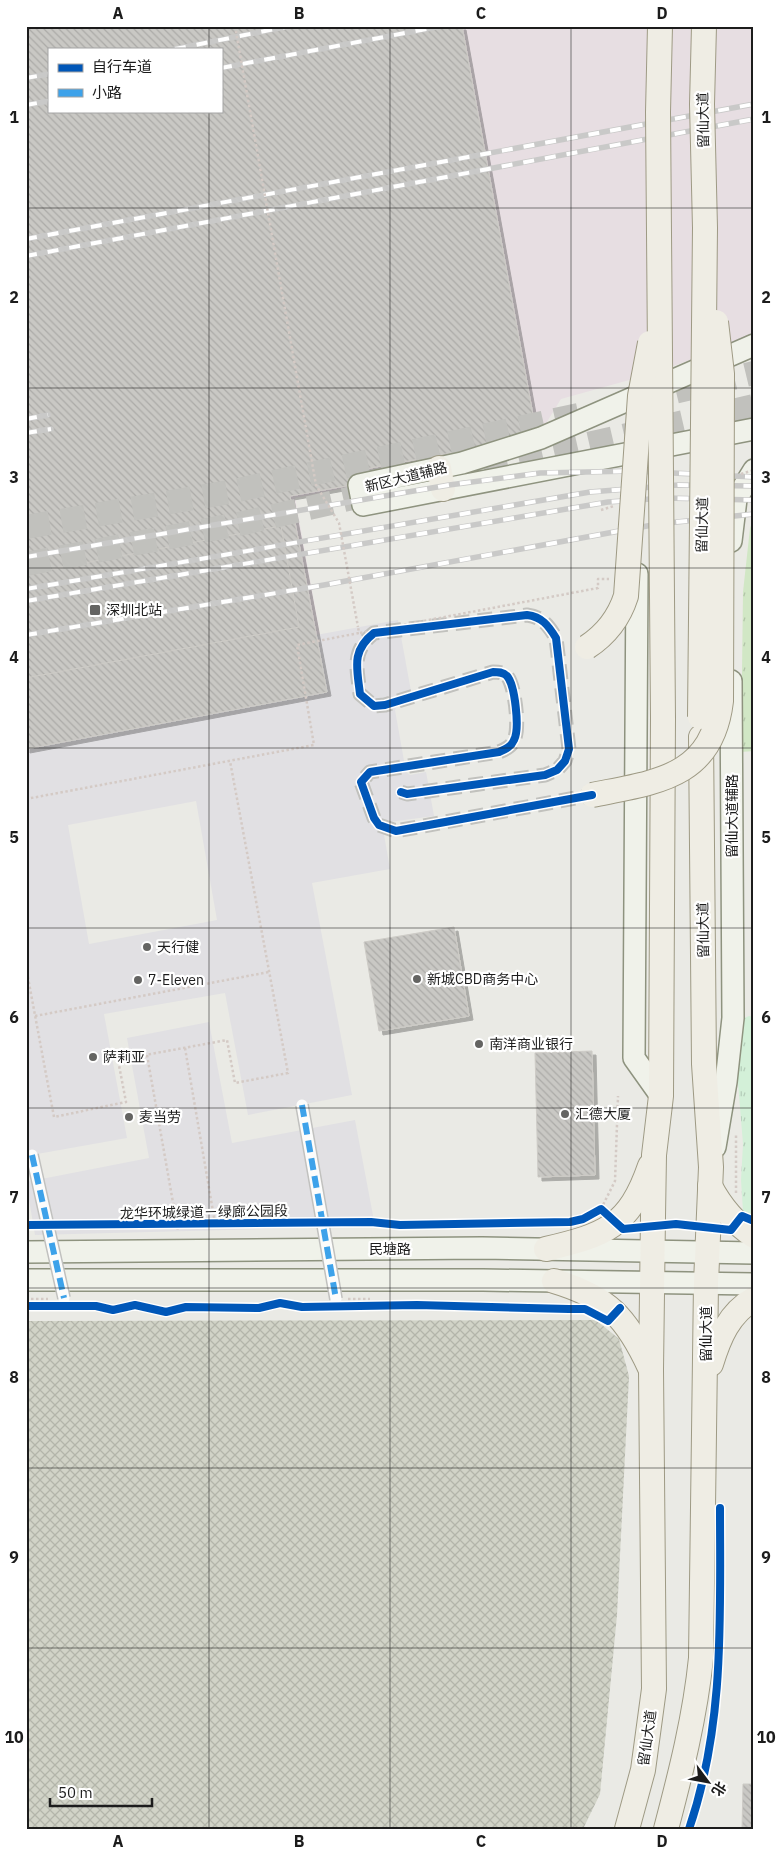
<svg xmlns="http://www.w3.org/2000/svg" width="780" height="1855" font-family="'IBM Plex Sans','Noto Sans SC',sans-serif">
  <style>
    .railway { fill: #e7dee2; fill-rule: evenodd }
    .construction { fill: url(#construction-cross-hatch) }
    .grass { fill: url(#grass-tufts) }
    .park { fill: url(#park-tufts) }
    .plaza { fill: #e1e0e3; fill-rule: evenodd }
    .building { fill: url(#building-back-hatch); stroke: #cdcbc6; fill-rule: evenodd; filter: url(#shadow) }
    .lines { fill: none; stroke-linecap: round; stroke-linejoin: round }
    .minor-tunnel { stroke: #c1c1bd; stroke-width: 15; stroke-dasharray: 15 8; stroke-linecap: butt }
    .primary-tunnel { stroke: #c1c1bd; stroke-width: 24; stroke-dasharray: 24 12; stroke-linecap: butt }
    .secondary-casing { stroke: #8e937f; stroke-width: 24 }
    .primary-casing { stroke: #9e9a84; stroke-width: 26 }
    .path { stroke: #d4cac5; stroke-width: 2.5; stroke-dasharray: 2.5 2.5; stroke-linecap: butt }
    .secondary { stroke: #f0f2ea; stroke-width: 21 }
    .primary { stroke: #efede4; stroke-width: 24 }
    .rail-casing { stroke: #c9c9c8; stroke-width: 5.5 }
    .rail { stroke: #fff; stroke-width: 4; stroke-dasharray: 11; stroke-linecap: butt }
    .pedestrian-bridge-casing { stroke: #c1c1bf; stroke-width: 14; stroke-linecap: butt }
    .primary-bridge-casing { stroke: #9e9a84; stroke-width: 26; stroke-linecap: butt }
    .path-bridge { stroke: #d4cac5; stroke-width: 2.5; stroke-dasharray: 2.5 2.5; stroke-linecap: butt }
    .pedestrian-bridge { stroke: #fcfcfb; stroke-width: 11 }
    .primary-bridge { stroke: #efede4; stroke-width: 24 }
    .quiet { stroke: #3da2ea; stroke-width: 6; stroke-dasharray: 12 6; stroke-linecap: butt }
    .cycleway-casing { stroke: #fff; stroke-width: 11 }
    .cycleway { stroke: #0057b8; stroke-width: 8 }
    .grid { fill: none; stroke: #1c1c1c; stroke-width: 1; stroke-opacity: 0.55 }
    .poi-dot { fill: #646462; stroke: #fff; stroke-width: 2 }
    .labels { text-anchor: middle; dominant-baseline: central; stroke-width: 4.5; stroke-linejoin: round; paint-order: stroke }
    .street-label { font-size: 14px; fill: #1c1c1c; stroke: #fff }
    .poi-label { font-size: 14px; fill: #1c1c1c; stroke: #fff; text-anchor: start }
    .neatline { fill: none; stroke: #1c1c1c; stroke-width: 2 }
    .grid-label { font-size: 16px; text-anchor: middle; font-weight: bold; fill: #1c1c1c }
  </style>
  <defs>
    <pattern id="construction-cross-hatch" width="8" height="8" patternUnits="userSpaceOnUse" patternTransform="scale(1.25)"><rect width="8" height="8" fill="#d1d3c7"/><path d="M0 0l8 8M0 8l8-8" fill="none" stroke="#b3b5aa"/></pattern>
    <pattern id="grass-tufts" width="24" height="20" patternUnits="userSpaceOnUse" patternTransform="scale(1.25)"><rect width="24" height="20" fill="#d1e7c5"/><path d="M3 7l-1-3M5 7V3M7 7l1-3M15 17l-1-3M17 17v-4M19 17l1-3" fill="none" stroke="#b3c6a9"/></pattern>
    <pattern id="park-tufts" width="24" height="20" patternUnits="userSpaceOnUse" patternTransform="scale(1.25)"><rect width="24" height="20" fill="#d3f0d8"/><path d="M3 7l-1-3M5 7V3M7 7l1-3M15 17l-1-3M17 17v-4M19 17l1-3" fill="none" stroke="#b5cdb9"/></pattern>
    <pattern id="building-back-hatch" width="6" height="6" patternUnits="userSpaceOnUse" patternTransform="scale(1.25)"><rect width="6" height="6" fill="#c9c8c4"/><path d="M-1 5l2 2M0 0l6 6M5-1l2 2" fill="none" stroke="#acaba8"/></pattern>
    <filter id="shadow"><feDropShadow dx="4" dy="4" stdDeviation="0" flood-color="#0004"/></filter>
  </defs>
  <rect width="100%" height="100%" fill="#eaeae5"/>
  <!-- railway -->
  <path class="railway" d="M 26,26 L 754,26 L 754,337 L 651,374 L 561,399 L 537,438 L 352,473 L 355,486 L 295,498 L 331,694 L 26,753 ZM 49,49 L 221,49 L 221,111 L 49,111 Z"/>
  <!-- construction -->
  <path class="construction" d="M 596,1320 L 619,1339 L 629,1376 L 617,1615 L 600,1794 L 583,1829 L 26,1829 L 26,1321 Z"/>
  <!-- grass -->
  <path class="grass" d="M 754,518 L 754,751 L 741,752 L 743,592 L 750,528 Z"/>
  <!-- park -->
  <path class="park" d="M 749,1016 L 754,1017 L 754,1215 L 747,1215 L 743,1211 L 741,1180 L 743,1144 L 736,1058 L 740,1020 Z"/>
  <!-- plaza -->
  <g class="plaza">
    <path d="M 398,620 L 413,702 L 397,706 L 395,710 L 406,772 L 410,775 L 426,772 L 434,816 L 382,823 L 390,869 L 312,883 L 352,1095 L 248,1115 L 225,993 L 104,1014 L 127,1138 L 26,1156 L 26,688 ZM 196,801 L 217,920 L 89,944 L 68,825 Z"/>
    <path d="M 209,1022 L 232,1143 L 355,1120 L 375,1226 L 35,1235 L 26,1182 L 149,1158 L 127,1038 Z"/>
  </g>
  <!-- building -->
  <g class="building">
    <path d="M 26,26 L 462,26 L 537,437 L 349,472 L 351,485 L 290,496 L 327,692 L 26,749 ZM 49,49 L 221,49 L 221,111 L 49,111 Z"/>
    <path d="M 281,526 L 299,627 L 26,678 L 26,574 Z"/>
    <path d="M 454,927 L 469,1016 L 379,1031 L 364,942 Z"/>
    <path d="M 592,1051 L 595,1175 L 538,1177 L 535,1053 Z"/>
    <path d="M 743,1784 L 754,1784 L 754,1829 L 742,1829 Z"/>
  </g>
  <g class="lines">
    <!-- minor-tunnel -->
    <path class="minor-tunnel" d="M 401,792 L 407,794 L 545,775 L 557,770 L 565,761 L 569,749 L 556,638 C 548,625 542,617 527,615 L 374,633 C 351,651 357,668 360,694 L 374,706 L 385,705 L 493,672 C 498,672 503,672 507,676 C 515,685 520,729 514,740 C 511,747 506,749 499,752 L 370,772 L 361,782 L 374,818 L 379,825 L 396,831 L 592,795"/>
    <!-- primary-tunnel -->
    <g class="primary-tunnel">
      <path d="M 641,400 L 754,373"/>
      <path d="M 26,527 L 229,492 L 587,413"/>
      <path d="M 26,564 L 239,524 L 754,406"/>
    </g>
    <!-- secondary casing -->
    <g class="secondary-casing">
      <g id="secondary">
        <path d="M 754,345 L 541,438 L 462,463 L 359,485 L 363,505 L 754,429"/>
        <path d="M 731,541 L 736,499 L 754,470"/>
        <path d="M 637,574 L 634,1058 L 661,1096"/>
        <path d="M 715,1147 L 726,1082 L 733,1018 L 731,681"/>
        <path d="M 26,1252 L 482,1248 L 754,1253"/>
        <path d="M 26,1280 L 483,1280 L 754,1284"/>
      </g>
    </g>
    <!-- primary casing -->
    <g class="primary-casing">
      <g id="primary">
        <path d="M 439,468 L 443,489"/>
        <path d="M 710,1186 C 721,1207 734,1223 754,1236"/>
        <path d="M 546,1249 C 605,1235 629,1227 650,1166"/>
        <path d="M 554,1281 C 608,1297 627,1318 650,1368"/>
        <path d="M 711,1364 C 719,1338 729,1313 754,1299"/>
        <path d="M 627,1829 L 643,1770 L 654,1689 L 651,1370 L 653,1216 L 654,1155 L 661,1096 L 663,718"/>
        <path d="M 666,1829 C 681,1772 695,1717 701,1658 L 706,1283 L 711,1167 L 704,1064 L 701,737"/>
      </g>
    </g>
    <!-- path -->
    <g class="path">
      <path d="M 360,633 L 598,588 L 598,579 L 609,579"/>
      <path d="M 26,799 L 314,745 L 297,645 L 359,633 L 358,627"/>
      <path d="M 26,967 L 54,1117 L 126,1102 L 118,1060 L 227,1040 L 235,1083 L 288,1073 L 230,761"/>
      <path d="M 35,1016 L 269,972"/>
      <path d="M 185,1048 L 216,1229"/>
      <path d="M 147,1055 L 178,1231"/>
      <path d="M 736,1193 L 736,1133"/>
      <path d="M 601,1209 L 615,1181 L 618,1096"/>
      <path d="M 26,1299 L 48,1299"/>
      <path d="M 348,1299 L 370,1299"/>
    </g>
    <!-- secondary -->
    <use href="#secondary" class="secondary"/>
    <!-- primary -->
    <use href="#primary" class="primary"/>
    <!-- rail casing -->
    <g class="rail-casing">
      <g id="rail">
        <path d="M 175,49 L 290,26"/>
        <path d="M 221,68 L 442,26"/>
        <path d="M 26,78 L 49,74"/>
        <path d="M 26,105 L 49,101"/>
        <path d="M 26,239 L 754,104"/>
        <path d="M 26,256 L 754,119"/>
        <path d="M 26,419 L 48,415"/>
        <path d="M 26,433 L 51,429"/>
        <path d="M 26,557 L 449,485 L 540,473 L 632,471 L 754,477"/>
        <path d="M 26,589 L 590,492 L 678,485 L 754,486"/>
        <path d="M 26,601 L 608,502 L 665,498 L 754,500"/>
        <path d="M 26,635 L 324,585 L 658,524 L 754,514"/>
      </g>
    </g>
    <!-- rail -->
    <use href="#rail" class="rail"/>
    <!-- pedestrian-bridge casing -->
    <g class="pedestrian-bridge-casing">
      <g id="pedestrian-bridge">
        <path d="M 302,1105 L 336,1299"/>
        <path d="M 32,1155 L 64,1298"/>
      </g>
    </g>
    <!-- primary-bridge casing -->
    <g class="primary-bridge-casing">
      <g id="primary-bridge">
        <path d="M 660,26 L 658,112 L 663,718"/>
        <path d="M 587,647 C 607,634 619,618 626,596 L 640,396 L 650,343"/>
        <path d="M 700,717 L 705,228 L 702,104 L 704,26"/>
        <path d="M 592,795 C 656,782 712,778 721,701 L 722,374 L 716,322"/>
      </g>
    </g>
    <!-- path-bridge -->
    <g class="path-bridge">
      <path d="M 235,26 L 316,485 L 339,523 L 358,627"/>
      <path d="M 741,474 L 754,470"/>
      <path d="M 601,510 L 614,506"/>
    </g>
    <!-- pedestrian-bridge -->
    <use href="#pedestrian-bridge" class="pedestrian-bridge"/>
    <!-- primary-bridge -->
    <use href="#primary-bridge" class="primary-bridge"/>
    <!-- quiet -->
    <g class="quiet">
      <path d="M 302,1105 L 336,1299"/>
      <path d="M 32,1155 L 64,1298"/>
    </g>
    <!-- cycleway casing -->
    <g class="cycleway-casing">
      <g id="cycleway">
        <path d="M 401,792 L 407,794 L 545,775 L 557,770 L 565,761 L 569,749 L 556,638 C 548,625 542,617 527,615 L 374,633 C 351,651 357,668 360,694 L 374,706 L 385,705 L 493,672 C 498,672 503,672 507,676 C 515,685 520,729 514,740 C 511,747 506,749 499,752 L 370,772 L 361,782 L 374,818 L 379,825 L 396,831 L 592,795"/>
        <path d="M 26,1225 L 371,1222 L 400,1225 L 570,1222 L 583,1219 L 601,1209 L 623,1229 L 676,1224 L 731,1230 L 742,1216 L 754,1221"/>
        <path d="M 26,1306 L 96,1306 L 113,1310 L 135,1305 L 166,1312 L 186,1307 L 259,1308 L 280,1303 L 302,1307 L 417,1305 L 569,1309 L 585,1309 L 608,1321 L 620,1308"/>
        <path d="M 689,1829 C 725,1724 720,1617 720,1508"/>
      </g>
    </g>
    <!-- cycleway -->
    <use href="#cycleway" class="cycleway"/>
  </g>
  <!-- grid -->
  <path class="grid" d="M 209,26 L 209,49M 390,26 L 390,1829M 571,26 L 571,1829M 209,111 L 209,1829M 26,208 L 754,208M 26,388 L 754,388M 26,568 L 754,568M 26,748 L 754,748M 26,928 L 754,928M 26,1108 L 754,1108M 26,1288 L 754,1288M 26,1468 L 754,1468M 26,1648 L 754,1648"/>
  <!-- markers -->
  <g class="poi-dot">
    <rect x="89" y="604" width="12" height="12" rx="2.5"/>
    <circle cx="147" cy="947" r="5"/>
    <circle cx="417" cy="979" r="5"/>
    <circle cx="138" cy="980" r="5"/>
    <circle cx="479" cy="1044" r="5"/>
    <circle cx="93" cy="1057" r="5"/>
    <circle cx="565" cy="1114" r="5"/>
    <circle cx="129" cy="1117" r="5"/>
  </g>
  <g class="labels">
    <!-- street labels -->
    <g class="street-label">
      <text transform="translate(703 120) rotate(-91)">留仙大道</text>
      <text transform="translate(406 477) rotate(-14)">新区大道辅路</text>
      <text transform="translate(702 525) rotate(-89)">留仙大道</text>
      <text transform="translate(732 816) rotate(-90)">留仙大道辅路</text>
      <text transform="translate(703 930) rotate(-91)">留仙大道</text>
      <text transform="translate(204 1212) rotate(-1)">龙华环城绿道－绿廊公园段</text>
      <text x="390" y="1249">民塘路</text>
      <text transform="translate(706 1334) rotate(-90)">留仙大道</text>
      <text transform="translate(647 1738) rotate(-82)">留仙大道</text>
    </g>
    <!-- poi labels -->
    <g class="poi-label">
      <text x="106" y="610">深圳北站</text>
      <text x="157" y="947">天行健</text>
      <text x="427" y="979">新城CBD商务中心</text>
      <text x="148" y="980">7-Eleven</text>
      <text x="489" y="1044">南洋商业银行</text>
      <text x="103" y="1057">萨莉亚</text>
      <text x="575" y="1114">汇德大厦</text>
      <text x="139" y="1117">麦当劳</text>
    </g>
  </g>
  <!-- border -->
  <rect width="780" height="1855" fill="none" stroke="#ffffff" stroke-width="55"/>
  <!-- legend -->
  <rect x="48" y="48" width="175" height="65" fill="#ffffff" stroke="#a4a4a4"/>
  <rect x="58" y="64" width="25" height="8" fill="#0057b8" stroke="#a4a4a4"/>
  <text x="92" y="72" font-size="15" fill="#1c1c1c">自行车道</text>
  <rect x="58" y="89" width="25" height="8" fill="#3da2ea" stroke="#a4a4a4"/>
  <text x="92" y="98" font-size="15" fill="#1c1c1c">小路</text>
  <!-- north arrow -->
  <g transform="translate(708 1782) rotate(122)" stroke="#ffffff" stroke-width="4" paint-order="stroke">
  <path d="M0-4L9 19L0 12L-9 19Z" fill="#1c1c1c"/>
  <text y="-8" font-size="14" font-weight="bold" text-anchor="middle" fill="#1c1c1c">北</text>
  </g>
  <!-- scale -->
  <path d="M50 1798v8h102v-8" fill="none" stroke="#1c1c1c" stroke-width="2.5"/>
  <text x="58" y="1798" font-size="15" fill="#1c1c1c" stroke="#ffffff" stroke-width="4" paint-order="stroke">50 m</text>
  <rect x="28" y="28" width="724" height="1800" class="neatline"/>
  <g class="grid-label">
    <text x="118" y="19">A</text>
    <text x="299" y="19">B</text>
    <text x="481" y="19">C</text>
    <text x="662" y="19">D</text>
    <text x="14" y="123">1</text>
    <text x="766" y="123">1</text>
    <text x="14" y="303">2</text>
    <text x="766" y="303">2</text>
    <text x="14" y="483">3</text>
    <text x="766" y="483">3</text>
    <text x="14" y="663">4</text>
    <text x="766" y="663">4</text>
    <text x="14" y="843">5</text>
    <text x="766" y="843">5</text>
    <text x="14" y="1023">6</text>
    <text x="766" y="1023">6</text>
    <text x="14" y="1203">7</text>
    <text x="766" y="1203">7</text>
    <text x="14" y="1383">8</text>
    <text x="766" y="1383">8</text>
    <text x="14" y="1563">9</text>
    <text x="766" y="1563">9</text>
    <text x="14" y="1743">10</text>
    <text x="766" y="1743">10</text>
    <text x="118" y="1847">A</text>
    <text x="299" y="1847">B</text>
    <text x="481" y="1847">C</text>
    <text x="662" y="1847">D</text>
  </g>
</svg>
